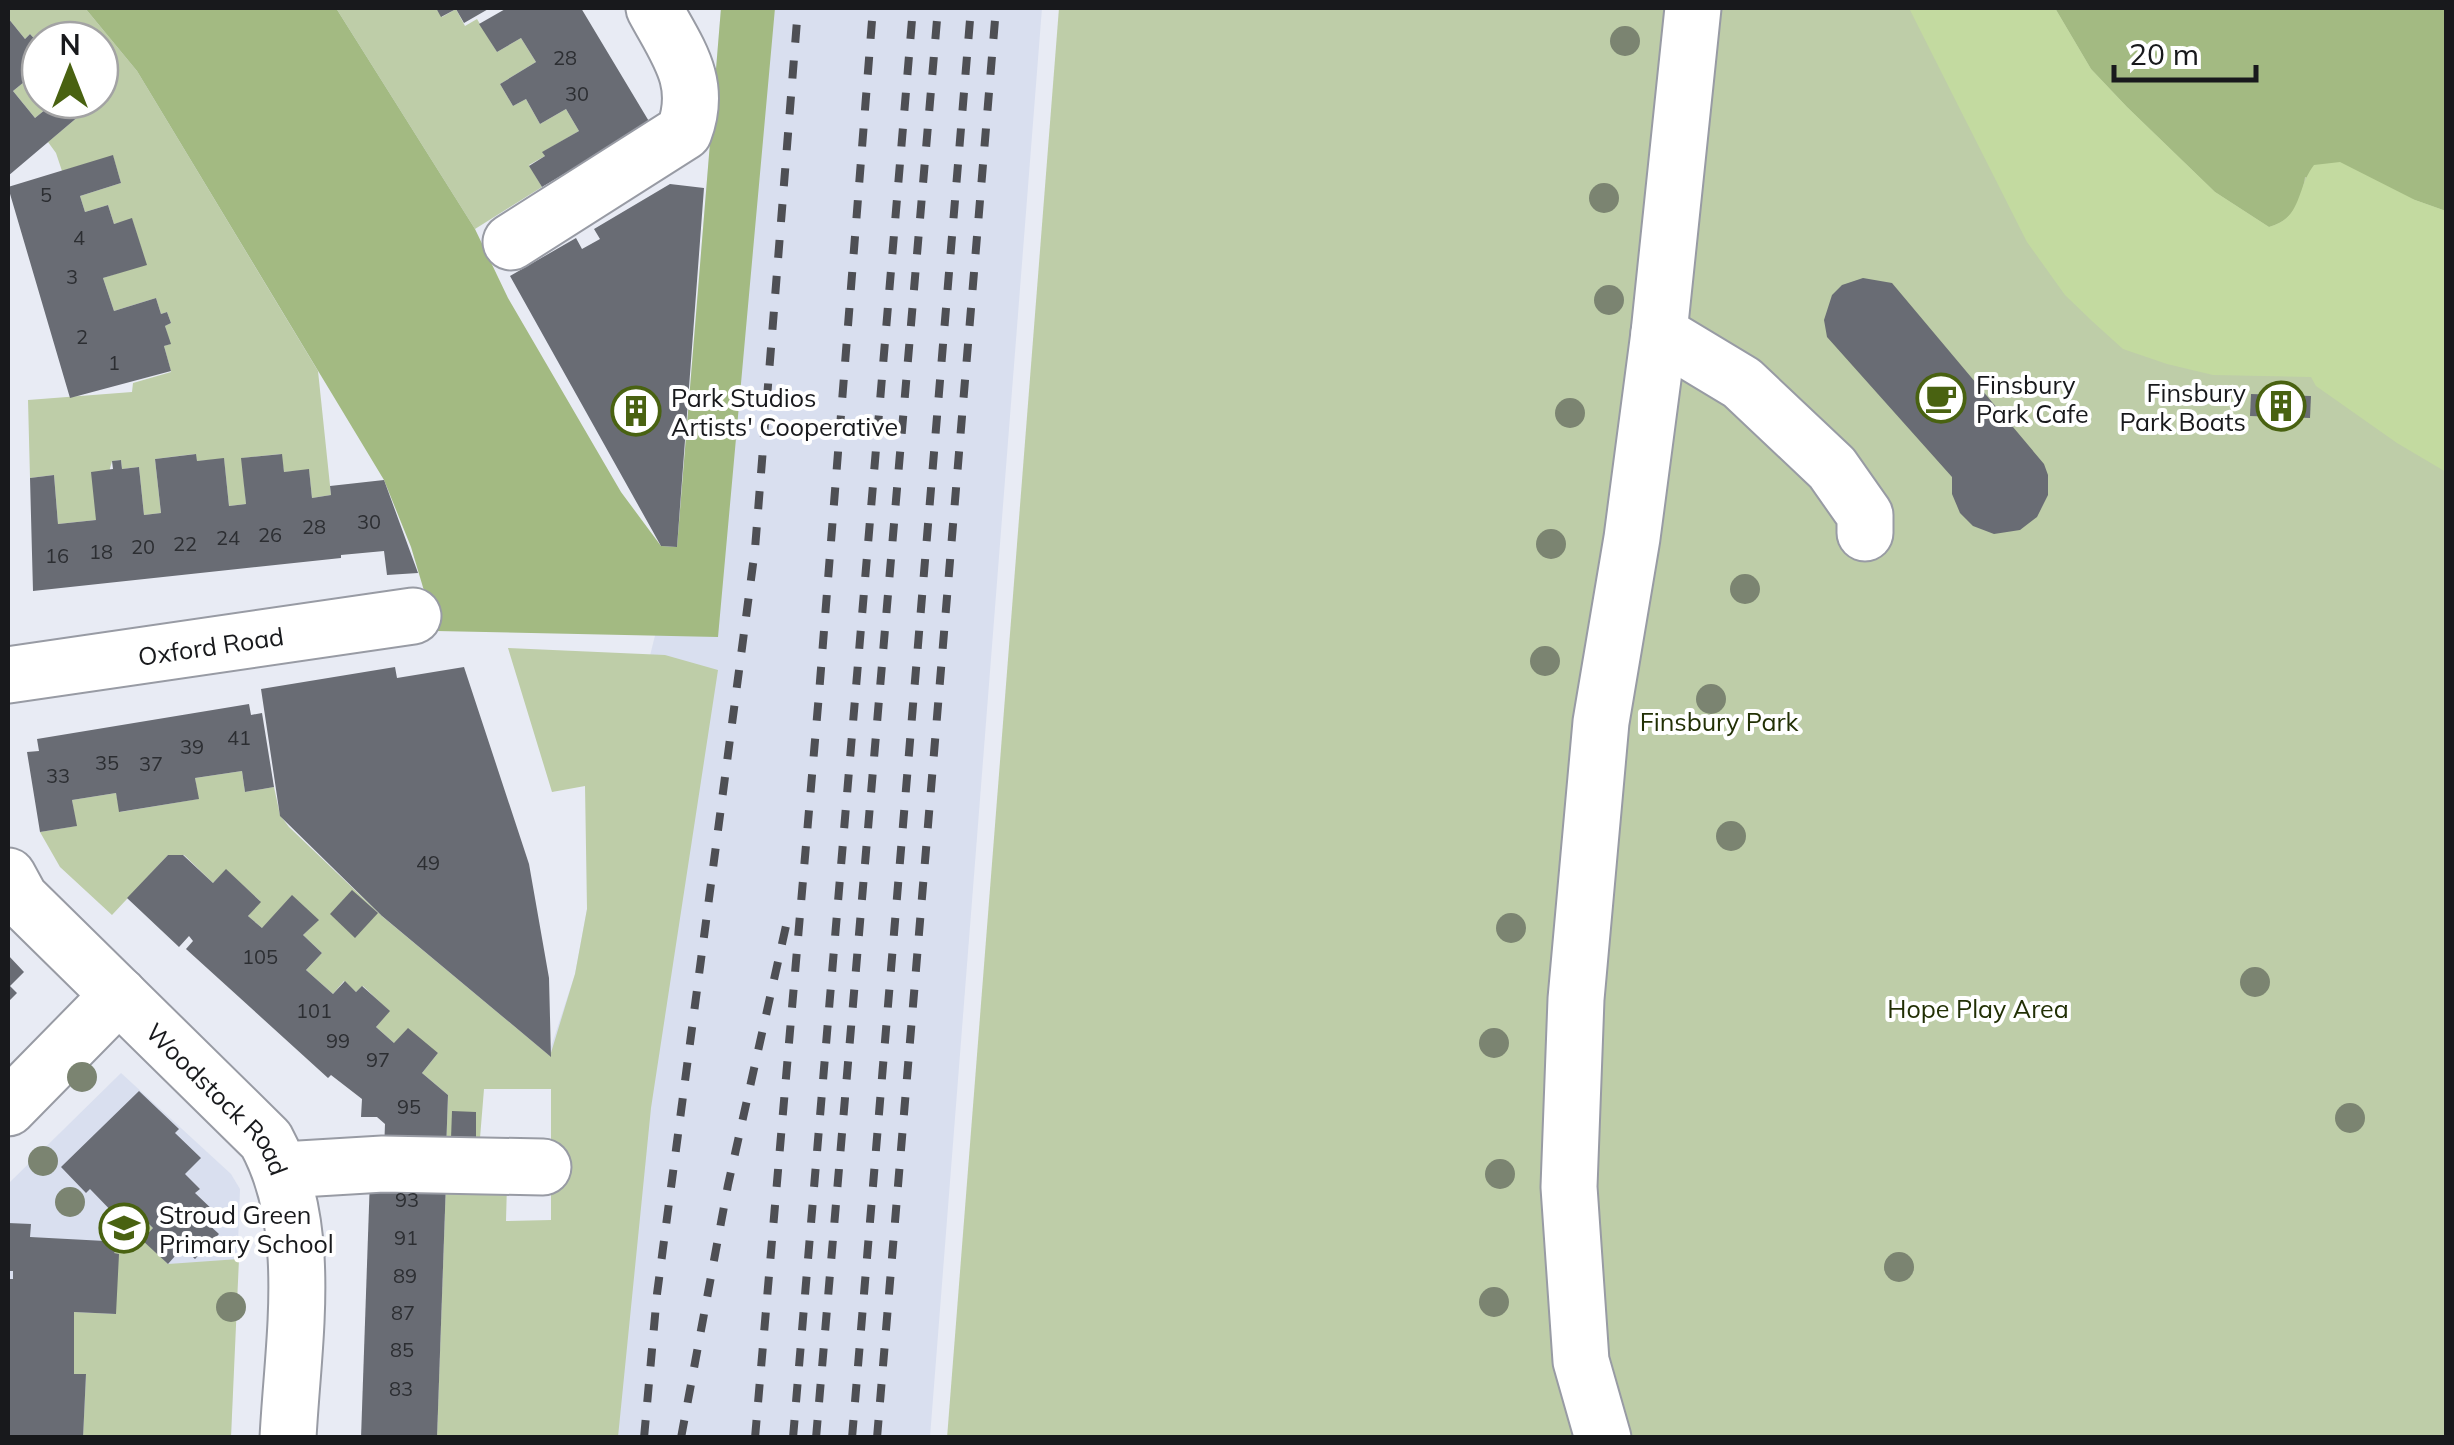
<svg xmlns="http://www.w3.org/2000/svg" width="2454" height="1445" font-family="Mulish,sans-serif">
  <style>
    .built { fill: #d9dfef }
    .green { fill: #becda8 }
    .forest { fill: #a3ba82 }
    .water { fill: #c3daa0 }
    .building { fill: #696c74 }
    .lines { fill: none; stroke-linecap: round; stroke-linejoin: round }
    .minor-casing { stroke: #989ba4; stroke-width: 59 }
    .major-casing { stroke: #989ba4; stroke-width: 59 }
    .minor { stroke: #fff; stroke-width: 55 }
    .major { stroke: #fff; stroke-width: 55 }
    .rail { stroke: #4e4f54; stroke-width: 8; stroke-dasharray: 18 18; stroke-linecap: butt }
    .tree { fill: #7b8471 }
    .labels { text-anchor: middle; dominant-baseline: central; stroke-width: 8; stroke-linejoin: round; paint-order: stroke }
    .number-label { font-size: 20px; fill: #2c2e32 }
    .poi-label { font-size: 25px; fill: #18191c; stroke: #fff; text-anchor: start }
    .street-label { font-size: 25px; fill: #18191c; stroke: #fff }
    .park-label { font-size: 25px; fill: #223005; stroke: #fff }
  </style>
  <rect width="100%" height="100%" fill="#e8ebf4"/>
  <!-- built -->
  <g class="built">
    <path d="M 721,8 L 1042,8 L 930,1437 L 542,1438 L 553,1183 L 551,1047 L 575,974 L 587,909 L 677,547 Z"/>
    <path d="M 121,1073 L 231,1174 L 240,1189 L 231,1437 L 8,1438 L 8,1184 Z"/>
  </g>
  <!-- green -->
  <g class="green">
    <path d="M 8,8 L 85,8 L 137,71 L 318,371 L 331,495 L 312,498 L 309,470 L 284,472 L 281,454 L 242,458 L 246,504 L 229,506 L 224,459 L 197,461 L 195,454 L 155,459 L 161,513 L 144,515 L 139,467 L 122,469 L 121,460 L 112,461 L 96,520 L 58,524 L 54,475 L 30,478 L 28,400 L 132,392 L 133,383 L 171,372 L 164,346 L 170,344 L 165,326 L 171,323 L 167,312 L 161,314 L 156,298 L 114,311 L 103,278 L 146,264 L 132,219 L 114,224 L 108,205 L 85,212 L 80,196 L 121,183 L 113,156 L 62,171 L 56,153 L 48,142 L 86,110 L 78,100 L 100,100 L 100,40 L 40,40 L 40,45 L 30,34 L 25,39 L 8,18 Z"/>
    <path d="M 336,8 L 436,8 L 442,17 L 456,9 L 465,26 L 477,19 L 497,52 L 521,38 L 536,62 L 500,84 L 513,106 L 526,99 L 540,124 L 566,109 L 579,131 L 543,152 L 545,156 L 529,165 L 542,187 L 475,229 Z"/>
    <path d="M 1059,8 L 2446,8 L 2446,1437 L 947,1438 Z"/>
    <path d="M 40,69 L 40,100 L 57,100 L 35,118 L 13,91 Z"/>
    <path d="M 508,648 L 665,655 L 718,670 L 651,1108 L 618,1437 L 437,1437 L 446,1182 L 507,1183 L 506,1221 L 551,1220 L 551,1089 L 484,1089 L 480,1138 L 464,1151 L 446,1152 L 448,1095 L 422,1073 L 438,1053 L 394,1043 L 376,1027 L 389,1011 L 363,986 L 356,992 L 344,981 L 333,994 L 306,970 L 322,953 L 303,935 L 318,920 L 262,928 L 248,916 L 260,901 L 226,870 L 213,883 L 184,855 L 168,855 L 112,915 L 60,867 L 40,832 L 76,826 L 72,800 L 116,793 L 120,812 L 198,799 L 195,778 L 242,771 L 245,792 L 274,787 L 280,815 L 289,827 L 383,917 L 550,1056 L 575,974 L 587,909 L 585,786 L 552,792 Z"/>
    <path d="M 144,1219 L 153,1228 L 143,1240 L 168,1264 L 239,1259 L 231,1437 L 83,1437 L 86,1375 L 74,1374 L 74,1312 L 116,1314 L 114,1253 Z"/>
  </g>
  <!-- forest -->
  <g class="forest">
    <path d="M 85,8 L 336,8 L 475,229 L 508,298 L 621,492 L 661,546 L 677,547 L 721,8 L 775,8 L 718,637 L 436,631 L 411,547 L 384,480 L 137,71 Z"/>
    <path d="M 2055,8 L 2446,8 L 2446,211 L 2415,200 L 2305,177 C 2301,201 2294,220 2269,227 L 2215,192 L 2127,107 L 2091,69 Z"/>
  </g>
  <!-- water -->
  <path class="water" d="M 1909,8 L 2055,8 L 2091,69 L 2127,107 L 2215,192 L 2269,227 C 2303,218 2296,188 2314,165 L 2340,162 L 2415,200 L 2446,211 L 2446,472 L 2397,443 L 2316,386 L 2311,377 L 2213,375 L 2167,364 L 2123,349 L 2092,321 L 2065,295 L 2027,242 Z"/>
  <!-- building -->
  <g class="building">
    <path d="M 436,8 L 490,8 L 464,23 L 456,9 L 441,17 Z"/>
    <path d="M 507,8 L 581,8 L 650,123 L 542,187 L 529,166 L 545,156 L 542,152 L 579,131 L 566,109 L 540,124 L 526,99 L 513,106 L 500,84 L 536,62 L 521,38 L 497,52 L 479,24 Z"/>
    <path d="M 8,18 L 25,39 L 30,34 L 40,45 L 36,52 L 40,57 L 40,69 L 13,91 L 35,118 L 57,100 L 78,100 L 86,110 L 8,176 Z"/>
    <path d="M 113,155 L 121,183 L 80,196 L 85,212 L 108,205 L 114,224 L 132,218 L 147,265 L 103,278 L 114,311 L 156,298 L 161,314 L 167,312 L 171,323 L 165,326 L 171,344 L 164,346 L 171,371 L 70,398 L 8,187 Z"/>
    <path d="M 670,184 L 704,188 L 677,547 L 661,546 L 510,276 L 576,238 L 582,249 L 600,239 L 594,229 Z"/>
    <path d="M 1863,278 L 1892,283 L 2044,464 L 2048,475 L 2048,495 L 2037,517 L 2020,530 L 1994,534 L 1973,526 L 1960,513 L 1952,494 L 1952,477 L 1827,337 L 1824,320 L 1832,295 L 1842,285 Z"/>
    <path d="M 2251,394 L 2311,396 L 2310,418 L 2250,416 Z"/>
    <path d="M 196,454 L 197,461 L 224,458 L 229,506 L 246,504 L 241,458 L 282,454 L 284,472 L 309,469 L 312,498 L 331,495 L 330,486 L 384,480 L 418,573 L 387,575 L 384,551 L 341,555 L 341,558 L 33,591 L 30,478 L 54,475 L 58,524 L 96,520 L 91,472 L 113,469 L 112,461 L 121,460 L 122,469 L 139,467 L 144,515 L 161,513 L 155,459 Z"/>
    <path d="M 395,667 L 397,678 L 464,667 L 529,864 L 549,978 L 551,1057 L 382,916 L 280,816 L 261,689 Z"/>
    <path d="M 249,704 L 251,715 L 262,713 L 274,787 L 245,792 L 242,771 L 195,778 L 199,799 L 119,812 L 116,793 L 72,800 L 77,826 L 40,832 L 27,752 L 39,751 L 37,739 Z"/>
    <path d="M 168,855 L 183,855 L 213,883 L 226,869 L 261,902 L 248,916 L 262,928 L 292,895 L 319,920 L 303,935 L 322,953 L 306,970 L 333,994 L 345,981 L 356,992 L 362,986 L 390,1011 L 376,1027 L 394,1043 L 408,1028 L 438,1053 L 422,1073 L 448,1095 L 446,1152 L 384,1151 L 385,1124 L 377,1117 L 361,1117 L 362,1099 L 331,1075 L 328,1078 L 186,949 L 193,941 L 189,936 L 179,947 L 127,898 Z"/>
    <path d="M 352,890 L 378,913 L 355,938 L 330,914 Z"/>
    <path d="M 8,955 L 24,972 L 10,986 L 17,993 L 8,1002 Z"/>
    <path d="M 139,1091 L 179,1129 L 175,1133 L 201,1158 L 185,1174 L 200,1189 L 195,1193 L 216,1213 L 207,1223 L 219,1234 L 195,1259 L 183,1247 L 168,1264 L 142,1240 L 153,1228 L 144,1219 L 114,1253 L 119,1254 L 116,1314 L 74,1312 L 74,1374 L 86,1374 L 83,1438 L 8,1438 L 8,1279 L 13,1279 L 13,1271 L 8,1271 L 8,1223 L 31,1224 L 30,1237 L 105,1241 L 121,1221 L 90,1189 L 86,1193 L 61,1167 Z"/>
    <path d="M 452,1111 L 476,1112 L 476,1139 L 451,1139 Z"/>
    <path d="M 370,1178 L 446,1182 L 437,1438 L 361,1438 Z"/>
  </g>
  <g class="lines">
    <!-- minor casing -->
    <g class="minor-casing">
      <g id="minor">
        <path d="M 511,242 L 684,132 C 703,82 677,51 654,8"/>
        <path d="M 1659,333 L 1742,383 L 1832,468 L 1865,515 L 1865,533"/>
        <path id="s1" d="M 8,675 L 413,616"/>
        <path d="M 8,1108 L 119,995"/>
        <path d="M 283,1170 L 383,1164 L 543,1167"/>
        <path d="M 1603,1438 L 1581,1361 L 1569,1187 L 1576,999 L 1601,722 L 1632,538 L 1659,333 L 1693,8"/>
      </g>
    </g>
    <!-- major casing -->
    <g class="major-casing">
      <g id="major">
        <path id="s2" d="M 8,876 L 20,898 L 266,1140 C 314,1228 293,1341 288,1438"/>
      </g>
    </g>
    <!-- minor -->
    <use href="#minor" class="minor"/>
    <!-- major -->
    <use href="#major" class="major"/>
    <!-- rail -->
    <g class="rail">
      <path d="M 644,1438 L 657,1294 L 755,549 L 798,8"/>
      <path d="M 681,1438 L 728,1185 L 788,917"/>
      <path d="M 755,1438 L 819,694 L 873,8"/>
      <path d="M 793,1438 L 913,8"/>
      <path d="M 816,1438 L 938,8"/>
      <path d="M 852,1438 L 971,8"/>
      <path d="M 877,1438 L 996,8"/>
    </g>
  </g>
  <!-- trees -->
  <g class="tree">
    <circle cx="1625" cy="41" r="15"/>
    <circle cx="1604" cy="198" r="15"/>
    <circle cx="1609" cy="300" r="15"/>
    <circle cx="1570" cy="413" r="15"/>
    <circle cx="1551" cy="544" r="15"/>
    <circle cx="1745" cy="589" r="15"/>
    <circle cx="1545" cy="661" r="15"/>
    <circle cx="1711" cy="699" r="15"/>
    <circle cx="1731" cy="836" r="15"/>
    <circle cx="1511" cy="928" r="15"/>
    <circle cx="2255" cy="982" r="15"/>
    <circle cx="1494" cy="1043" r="15"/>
    <circle cx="82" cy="1077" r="15"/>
    <circle cx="2350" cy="1118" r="15"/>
    <circle cx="43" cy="1161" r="15"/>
    <circle cx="1500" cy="1174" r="15"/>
    <circle cx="70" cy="1202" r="15"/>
    <circle cx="1899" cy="1267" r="15"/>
    <circle cx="1494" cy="1302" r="15"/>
    <circle cx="231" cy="1307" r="15"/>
  </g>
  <!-- icons -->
  <defs>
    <g id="cafe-ring" transform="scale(2.5)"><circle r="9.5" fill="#fff" stroke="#496211" stroke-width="1.5"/><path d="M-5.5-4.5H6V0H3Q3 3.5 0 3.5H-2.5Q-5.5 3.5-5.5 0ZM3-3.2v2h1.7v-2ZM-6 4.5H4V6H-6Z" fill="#496211"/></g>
    <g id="building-ring" transform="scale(2.5)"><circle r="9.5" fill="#fff" stroke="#496211" stroke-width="1.5"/><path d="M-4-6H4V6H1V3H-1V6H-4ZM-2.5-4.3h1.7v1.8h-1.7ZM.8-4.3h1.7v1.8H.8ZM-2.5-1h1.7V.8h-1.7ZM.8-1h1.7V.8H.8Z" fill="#496211"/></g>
    <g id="school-ring" transform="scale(2.5)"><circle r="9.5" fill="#fff" stroke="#496211" stroke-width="1.5"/><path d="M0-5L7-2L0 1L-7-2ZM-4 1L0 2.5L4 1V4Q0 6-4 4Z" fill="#496211"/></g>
  </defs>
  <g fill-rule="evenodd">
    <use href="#cafe-ring" x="1941" y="398"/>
    <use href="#building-ring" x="2281" y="406"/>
    <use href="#building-ring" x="636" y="411"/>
    <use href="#school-ring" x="124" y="1228"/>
  </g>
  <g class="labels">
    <!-- number labels -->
    <g class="number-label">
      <text x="565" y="57">28</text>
      <text x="577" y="93">30</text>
      <text x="46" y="194">5</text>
      <text x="79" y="237">4</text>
      <text x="72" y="276">3</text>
      <text x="82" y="336">2</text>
      <text x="114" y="362">1</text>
      <text x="369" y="521">30</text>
      <text x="314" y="526">28</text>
      <text x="270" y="534">26</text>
      <text x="228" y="537">24</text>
      <text x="185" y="543">22</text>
      <text x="143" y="546">20</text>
      <text x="101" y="551">18</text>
      <text x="57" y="555">16</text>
      <text x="239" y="737">41</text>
      <text x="192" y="746">39</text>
      <text x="107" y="762">35</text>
      <text x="151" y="763">37</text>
      <text x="58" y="775">33</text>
      <text x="428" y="862">49</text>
      <text x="260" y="956">105</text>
      <text x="314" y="1010">101</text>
      <text x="338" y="1040">99</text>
      <text x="378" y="1059">97</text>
      <text x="409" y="1106">95</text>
      <text x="407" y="1199">93</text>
      <text x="406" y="1237">91</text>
      <text x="405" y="1275">89</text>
      <text x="403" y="1312">87</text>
      <text x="402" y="1349">85</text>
      <text x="401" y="1388">83</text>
    </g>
    <!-- poi labels -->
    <g class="poi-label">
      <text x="1976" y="384">Finsbury<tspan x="1976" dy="29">Park Cafe</tspan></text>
      <text x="2246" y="392" text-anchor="end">Finsbury<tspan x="2246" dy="29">Park Boats</tspan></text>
      <text x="671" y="397">Park Studios<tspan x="671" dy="29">Artists' Cooperative</tspan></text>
      <text x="159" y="1214">Stroud Green<tspan x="159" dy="29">Primary School</tspan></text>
    </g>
    <!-- street labels -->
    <g class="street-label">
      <text stroke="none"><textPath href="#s1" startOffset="205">Oxford Road</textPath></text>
      <text stroke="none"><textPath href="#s2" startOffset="308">Woodstock Road</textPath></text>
    </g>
    <!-- park labels -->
    <g class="park-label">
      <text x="1719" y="721">Finsbury Park</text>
      <text x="1978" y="1008">Hope Play Area</text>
    </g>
  </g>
  <!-- border -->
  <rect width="2454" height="1445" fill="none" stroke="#18191c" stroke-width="20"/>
  <!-- north arrow -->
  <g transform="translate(70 70)"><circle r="48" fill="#ffffff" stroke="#a3a3a4" stroke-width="2.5"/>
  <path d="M0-8L18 38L0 25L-18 38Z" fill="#496211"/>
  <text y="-15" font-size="28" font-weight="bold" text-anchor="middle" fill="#18191c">N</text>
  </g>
  <!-- scale -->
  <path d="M2114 65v15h142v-15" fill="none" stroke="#18191c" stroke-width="5"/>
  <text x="2129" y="65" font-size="30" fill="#18191c" stroke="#ffffff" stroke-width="8" paint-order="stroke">20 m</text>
</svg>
